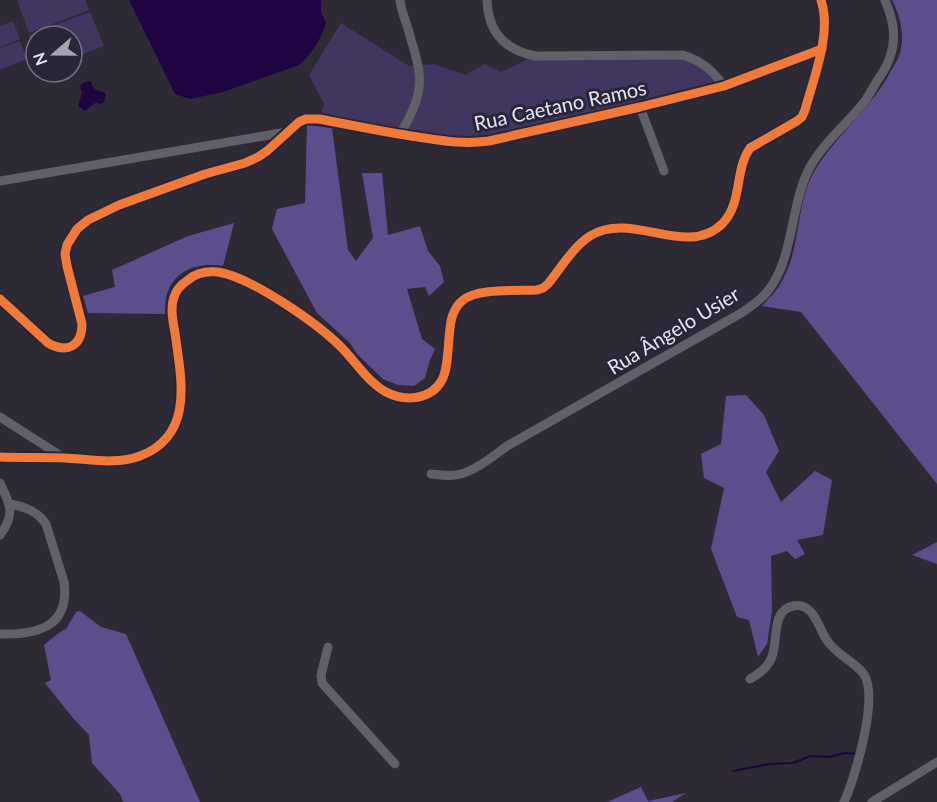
<svg xmlns="http://www.w3.org/2000/svg" width="937" height="802" font-family="Lato,sans-serif">
  <style>
    .green { fill: #403660 }
    .forest { fill: #5d4d8c }
    .water { fill: #1e0441 }
    .lines { fill: none; stroke-linecap: round; stroke-linejoin: round }
    .stream { stroke: #1e0441; stroke-width: 2 }
    .minor { stroke: #615f67; stroke-width: 9 }
    .cycleway-casing { stroke: #2a2639; stroke-width: 13 }
    .cycleway { stroke: #f17a3a; stroke-width: 9 }
    .labels { text-anchor: middle; dominant-baseline: central; stroke-width: 6; stroke-linejoin: round; paint-order: stroke }
    .street-label { font-size: 20px; fill: #e7e5f2; stroke: #2a2639 }
  </style>
  <rect width="100%" height="100%" fill="#2d2a35"/>
  <!-- green -->
  <g class="green">
    <path d="M 17,0 L 85,0 L 89,10 L 29,33 Z"/>
    <path d="M 90,12 L 104,46 L 72,58 L 72,36 L 36,36 L 36,52 L 29,35 Z"/>
    <path d="M 13,21 L 20,39 L 0,47 L 0,26 Z"/>
    <path d="M 341,23 L 409,66 L 434,64 L 465,75 L 485,64 L 501,72 L 535,56 L 683,55 L 724,86 L 470,143 L 319,119 L 324,104 L 309,75 Z"/>
    <path d="M 20,41 L 27,59 L 0,70 L 0,48 Z"/>
  </g>
  <!-- forest -->
  <g class="forest">
    <path d="M 892,0 L 937,0 L 937,484 L 801,312 L 762,306 C 770,297 779,289 784,277 C 801,244 796,204 814,172 C 834,138 867,112 887,78 C 892,69 899,59 901,49 C 904,32 900,15 892,0 Z"/>
    <path d="M 307,125 L 332,128 L 348,250 L 356,261 L 373,238 L 362,173 L 382,173 L 388,235 L 420,226 L 428,251 L 440,266 L 444,282 L 429,296 L 425,287 L 407,289 L 422,339 L 435,349 L 430,360 L 425,378 L 414,386 L 398,385 L 383,379 L 357,354 L 350,343 L 317,313 L 272,229 L 277,209 L 305,203 Z"/>
    <path d="M 234,223 L 223,266 C 199,262 175,269 167,294 C 165,300 165,307 165,314 L 88,313 L 83,296 L 115,287 L 112,270 L 188,236 Z"/>
    <path d="M 746,395 L 764,415 L 779,451 L 766,472 L 781,502 L 815,471 L 832,480 L 823,535 L 797,540 L 805,554 L 795,559 L 787,551 L 771,556 L 772,611 L 767,644 L 758,657 L 749,620 L 737,617 L 711,549 L 724,488 L 704,478 L 701,454 L 721,444 L 726,396 Z"/>
    <path d="M 937,542 L 937,564 L 912,555 Z"/>
    <path d="M 80,611 L 101,627 L 126,634 L 200,802 L 123,802 L 120,794 L 92,763 L 89,735 L 73,718 L 45,683 L 51,680 L 44,645 C 50,640 60,631 66,629 L 76,612 Z"/>
    <path d="M 641,787 L 648,801 L 686,793 L 672,802 L 607,802 Z"/>
  </g>
  <!-- water -->
  <g class="water">
    <path d="M 129,0 L 321,0 L 321,12 L 326,23 C 321,39 312,54 299,65 L 223,92 L 190,99 L 175,94 Z"/>
    <path d="M 89,81 L 91,82 C 95,94 98,88 106,94 L 104,102 L 102,104 L 95,103 L 85,111 L 78,106 L 82,93 L 80,87 L 81,84 Z"/>
  </g>
  <g class="lines">
    <!-- stream -->
    <path class="stream" d="M 733,771 L 770,764 L 793,763 L 810,756 L 829,757 L 844,753 L 858,754"/>
    <!-- minor -->
    <g class="minor">
      <path d="M 487,0 C 488,32 505,50 535,56 L 683,55 C 702,61 712,70 724,86"/>
      <path d="M 640,107 L 664,171"/>
      <path d="M 400,134 C 411,116 422,95 419,73 C 418,59 412,45 409,32 C 406,21 401,11 400,0"/>
      <path d="M 0,181 L 287,132"/>
      <path d="M 0,299 L 48,343 C 67,354 82,346 82,324 L 67,266 L 65,254 L 67,245 L 77,229 L 88,220 L 119,205 L 205,174 L 245,163 L 258,157 L 267,151 L 299,122 L 306,119 L 319,119 C 350,125 380,131 411,136 C 439,140 460,145 489,141 L 640,107 L 724,86 L 822,49"/>
      <path d="M 0,417 L 64,458"/>
      <path d="M 0,457 C 21,458 43,457 64,458 C 89,459 116,465 140,456 C 195,435 181,378 175,333 C 173,322 170,308 174,297 C 176,290 182,284 188,280 C 196,273 207,271 218,272 C 251,277 317,323 341,347 C 355,361 368,382 386,392 C 405,402 431,400 442,380 C 450,365 447,335 452,317 C 454,311 457,305 462,301 C 476,288 517,291 537,290 L 543,288 L 548,284 C 560,269 574,246 590,236 C 632,210 686,259 722,224 C 743,203 734,171 750,148 L 797,121 L 802,117 L 805,110 C 814,77 832,33 821,0"/>
      <path d="M 431,474 C 441,475 451,477 461,474 C 478,469 493,456 507,446 L 743,312 C 751,306 761,300 767,292 C 794,260 790,204 810,167 C 824,142 847,124 865,101 C 869,95 873,88 877,81 C 882,74 887,66 890,57 C 897,37 893,19 885,0"/>
      <path d="M 0,483 C 10,504 16,514 0,535"/>
      <path d="M 0,634 C 37,635 70,627 64,582 L 46,524 C 37,511 25,507 10,504"/>
      <path d="M 328,647 L 321,675 L 322,683 L 395,764"/>
      <path d="M 750,679 C 758,674 765,670 770,661 C 780,645 769,611 793,606 C 813,602 818,626 826,639 C 835,654 852,660 863,673 C 880,695 855,778 844,802"/>
      <path d="M 872,802 L 937,762"/>
    </g>
    <!-- cycleway casing -->
    <g class="cycleway-casing">
      <g id="cycleway">
        <path d="M 0,299 L 48,343 C 67,354 82,346 82,324 L 67,266 L 65,254 L 67,245 L 77,229 L 88,220 L 119,205 L 205,174 L 245,163 L 258,157 L 267,151 L 299,122 L 306,119 L 319,119 C 350,125 380,131 411,136 C 439,140 460,145 489,141 L 640,107 L 724,86 L 822,49"/>
        <path d="M 0,457 C 21,458 43,457 64,458 C 89,459 116,465 140,456 C 195,435 181,378 175,333 C 173,322 170,308 174,297 C 176,290 182,284 188,280 C 196,273 207,271 218,272 C 251,277 317,323 341,347 C 355,361 368,382 386,392 C 405,402 431,400 442,380 C 450,365 447,335 452,317 C 454,311 457,305 462,301 C 476,288 517,291 537,290 L 543,288 L 548,284 C 560,269 574,246 590,236 C 632,210 686,259 722,224 C 743,203 734,171 750,148 L 797,121 L 802,117 L 805,110 C 814,77 832,33 821,0"/>
      </g>
    </g>
    <!-- cycleway -->
    <use href="#cycleway" class="cycleway"/>
  </g>
  <g class="labels">
    <!-- street labels -->
    <g class="street-label">
      <text transform="translate(560 105) rotate(-12)">Rua Caetano Ramos</text>
      <text transform="translate(673 330) rotate(-31)">Rua Ângelo Usier</text>
    </g>
  </g>
  <!-- north arrow -->
  <g transform="translate(54 54) rotate(250)"><circle r="28" fill="#2a2639" stroke="#767283" stroke-width="1.5"/>
  <path d="M0-4.5L10 22L0 15L-10 22Z" fill="#a6a4b0"/>
  <text y="-9" font-size="16" font-weight="bold" text-anchor="middle" fill="#e7e5f2">N</text>
  </g>
</svg>
